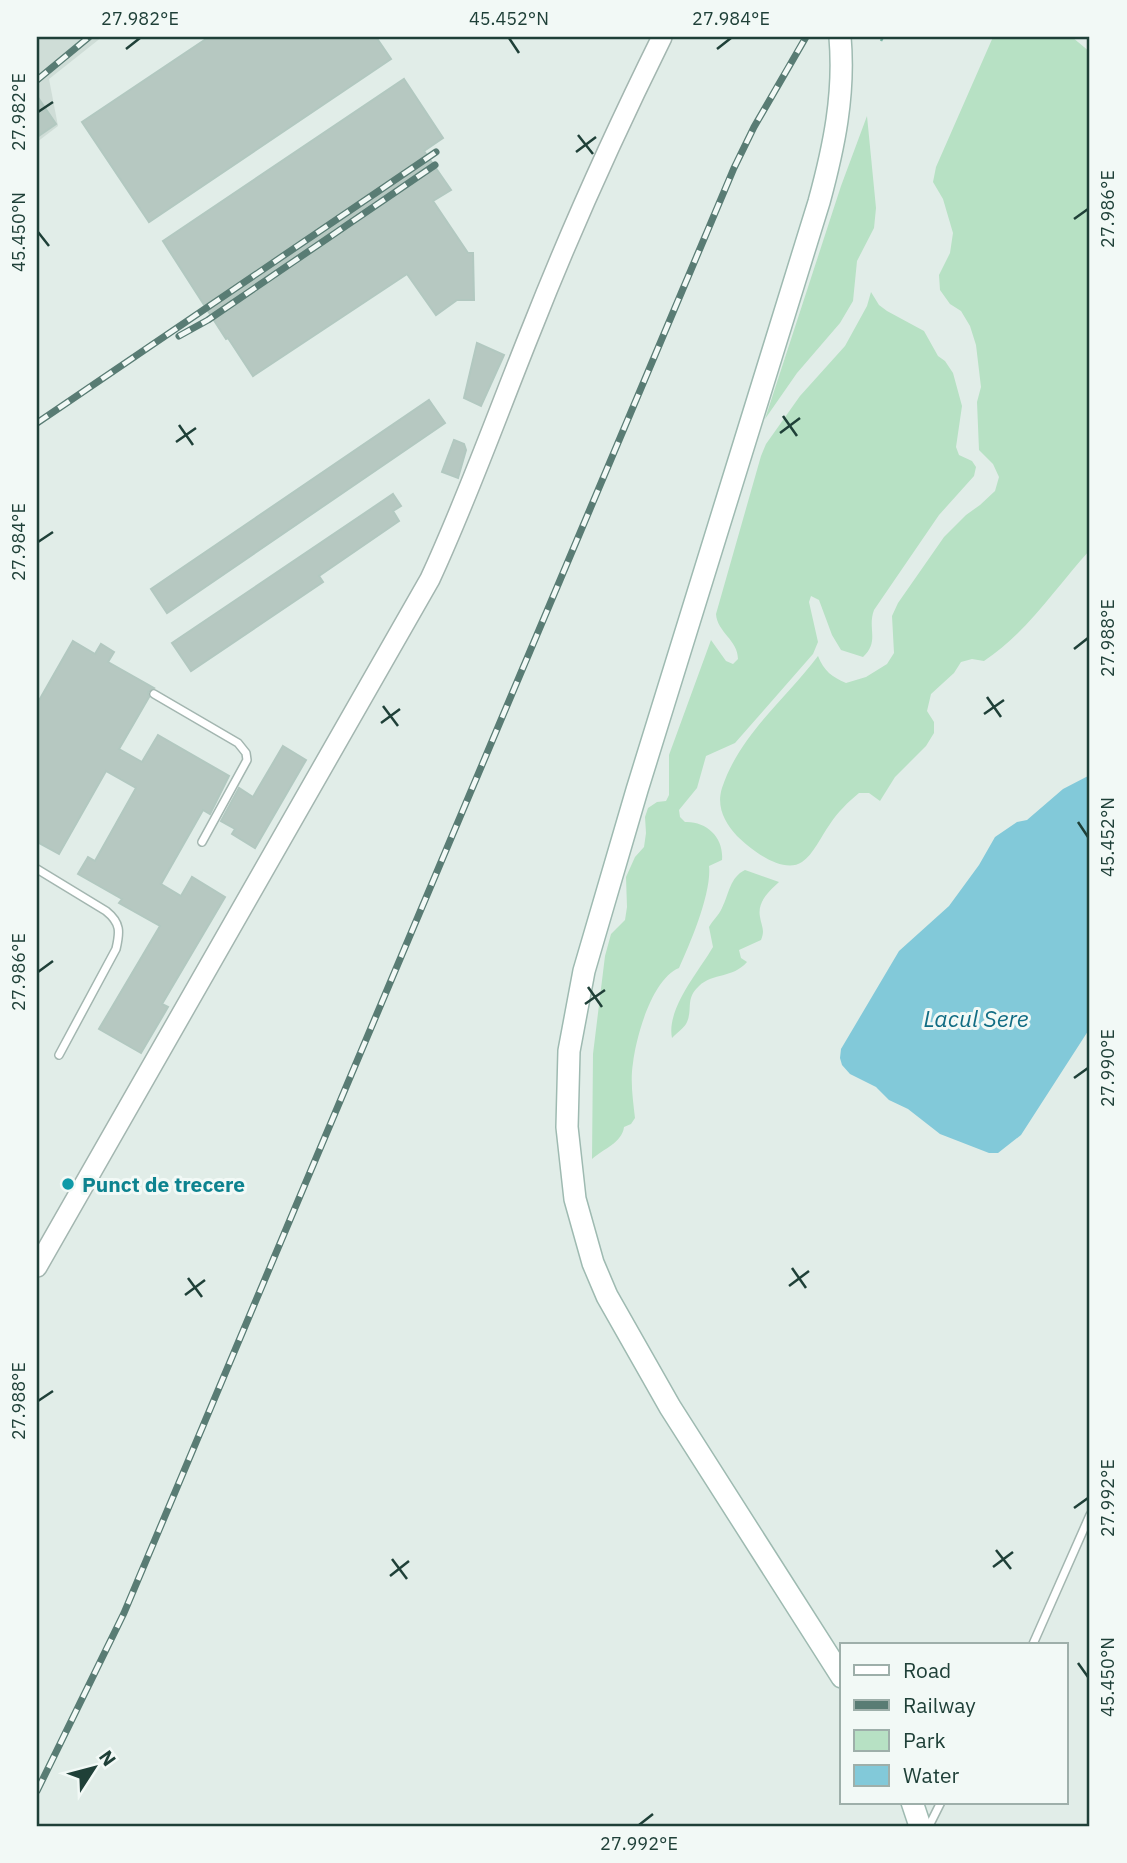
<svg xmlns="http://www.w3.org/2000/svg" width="1127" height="1863" font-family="'IBM Plex Sans',sans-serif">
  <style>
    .built { fill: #cfddd7 }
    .green { fill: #b7e1c4 }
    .water { fill: #82c9d9 }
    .building { fill: #b6c8c1; stroke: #b2c8c0; stroke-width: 2 }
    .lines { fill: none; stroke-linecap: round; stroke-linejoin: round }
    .service-casing { stroke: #a3b6b0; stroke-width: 10 }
    .tertiary-casing { stroke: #a3b6b0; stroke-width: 22 }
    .secondary-casing { stroke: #9ebab1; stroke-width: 24 }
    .path { stroke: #7db5a5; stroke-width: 2.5; stroke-dasharray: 3.5 5; stroke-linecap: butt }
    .service { stroke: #fff; stroke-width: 7 }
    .tertiary { stroke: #fff; stroke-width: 19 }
    .secondary { stroke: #fff; stroke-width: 21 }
    .rail-casing { stroke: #597c74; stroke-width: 7 }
    .rail { stroke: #f2f9f6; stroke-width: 4.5; stroke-dasharray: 13; stroke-linecap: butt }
    .ticks { fill: none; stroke: #1f4038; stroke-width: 2.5 }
    .culture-dot { fill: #0f9aa8; stroke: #f2f9f6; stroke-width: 2.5 }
    .labels { text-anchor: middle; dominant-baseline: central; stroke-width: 6; stroke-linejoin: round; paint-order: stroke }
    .culture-label { font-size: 21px; font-weight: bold; fill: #0d838f; stroke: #f2f9f6; text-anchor: start }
    .water-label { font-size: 23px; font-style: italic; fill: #116d84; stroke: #f2f9f6 }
    .neatline { fill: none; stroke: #1f4038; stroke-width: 2.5 }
    .ticks-label { font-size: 18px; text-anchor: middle; fill: #1f4038 }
  </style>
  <rect width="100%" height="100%" fill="#e1ede8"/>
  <!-- built -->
  <path class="built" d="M 37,37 L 102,37 L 49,79 L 58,126 L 37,142 Z"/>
  <!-- green -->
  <g class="green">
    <path d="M 993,37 L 1072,37 L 1090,52 L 1090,550 C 1056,587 1027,633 984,661 L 972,659 L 961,662 L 954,673 L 931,694 L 927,711 L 934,722 L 934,733 L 926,746 L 895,777 L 880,801 L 869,793 L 859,793 C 848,802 838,812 830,824 C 822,835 813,855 802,862 C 783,875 750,849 737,836 C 725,823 716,807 722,788 C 740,734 785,700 818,656 C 824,671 832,677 846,683 L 866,677 L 887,664 L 894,653 L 892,616 L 898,603 L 944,537 L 966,515 L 980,505 L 995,491 L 999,477 L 993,464 L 979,450 L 977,402 L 981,387 L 976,345 L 970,326 L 961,311 L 950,304 L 940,290 L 939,275 L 950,253 L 953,233 L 943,199 L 933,182 L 936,167 Z"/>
    <path d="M 867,116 L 876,208 L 874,228 L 857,261 L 853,301 L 840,323 L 797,373 L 765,419 L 841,186 Z"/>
    <path d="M 871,292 L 879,305 L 887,311 L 924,331 L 938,356 L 945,361 L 953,373 L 962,406 L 956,447 L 959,455 L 972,461 L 976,467 L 974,476 L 939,515 L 874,610 C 867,629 880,641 863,657 L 841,650 L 832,635 L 819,600 L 811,596 L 809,602 L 818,642 L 813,654 L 735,743 L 706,756 L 697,788 L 679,810 L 680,817 L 685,822 C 707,821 724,838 722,860 L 709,866 C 712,892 690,944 679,968 C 652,979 636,1037 633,1063 C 630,1081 633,1100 635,1118 L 631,1124 L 624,1127 C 622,1143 603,1149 592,1159 L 593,1054 L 605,956 L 611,934 L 625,920 L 627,907 L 626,877 L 635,857 L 644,847 L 646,833 L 645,817 L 648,808 L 657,802 L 666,801 L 669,795 L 669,755 L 711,640 L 726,661 L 733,664 L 738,659 C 738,640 717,632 716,614 L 761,456 L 766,444 L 800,396 L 845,346 L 867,306 Z"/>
    <path d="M 745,870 L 779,882 C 769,891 757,902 760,917 C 762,928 765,930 761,940 L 739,950 L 741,958 L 747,962 C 732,979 714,972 699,986 C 685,999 693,1008 687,1022 C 685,1027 677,1033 672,1038 C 666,1009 699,971 713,947 L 709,927 C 713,920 719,915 722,908 C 729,894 730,877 745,870 Z"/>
  </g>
  <!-- water -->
  <path class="water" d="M 1090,775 L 1090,1028 L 1021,1135 L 998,1153 L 989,1153 L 940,1134 L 908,1109 L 889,1100 L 876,1087 L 850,1074 L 842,1065 L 840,1058 L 841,1049 L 899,951 L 949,906 L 979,865 L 995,837 L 1017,822 L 1027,820 L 1063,789 Z"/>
  <!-- building -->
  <g class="building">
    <path d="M 209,37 L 376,37 L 391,59 L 149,222 L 82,122 Z"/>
    <path d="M 404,79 L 443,138 L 424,151 L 451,190 L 433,201 L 468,253 L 473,253 L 474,300 L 457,300 L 436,315 L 407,274 L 253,376 L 228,338 L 226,339 L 163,241 Z"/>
    <path d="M 37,96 L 56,124 L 37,137 Z"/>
    <path d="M 477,343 L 504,355 L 481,406 L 464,398 Z"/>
    <path d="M 429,400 L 445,423 L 167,613 L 151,589 Z"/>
    <path d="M 454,440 L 464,444 L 466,450 L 458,478 L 442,472 Z"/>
    <path d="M 393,494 L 401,506 L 393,511 L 399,521 L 319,576 L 323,582 L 191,671 L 172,643 Z"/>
    <path d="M 73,641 L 95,654 L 101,644 L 114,652 L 108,662 L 154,688 L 148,692 L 149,697 L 119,749 L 142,762 L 158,735 L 229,776 L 210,814 L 203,810 L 161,884 L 181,896 L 192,877 L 225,897 L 162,1004 L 168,1007 L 141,1053 L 99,1029 L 160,926 L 119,903 L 122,899 L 78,874 L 88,857 L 95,861 L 136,788 L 106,771 L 59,854 L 37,842 L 37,704 Z"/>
    <path d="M 283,746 L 306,760 L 255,848 L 232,834 L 235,829 L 221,821 L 239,788 L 253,797 Z"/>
  </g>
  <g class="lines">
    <!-- service casing -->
    <g class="service-casing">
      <g id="service">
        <path d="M 154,694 L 238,743 L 246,753 L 247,760 L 202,842"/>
        <path d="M 37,869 L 106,911 C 121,923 120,932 116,949 L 59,1055"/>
        <path d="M 1033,1644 L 1090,1515"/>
        <path d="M 929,1826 L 941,1802"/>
      </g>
    </g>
    <!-- tertiary casing -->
    <g class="tertiary-casing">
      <path id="tertiary" d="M 37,1267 L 430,579 C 468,497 498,412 532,328 C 571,229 615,132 662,37"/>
    </g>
    <!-- secondary casing -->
    <g class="secondary-casing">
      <g id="secondary">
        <path d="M 840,37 C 845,94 834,147 819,202 L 637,790 L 584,971 L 569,1051 L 567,1127 L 575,1199 L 593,1263 L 607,1296 L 670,1407 L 842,1677"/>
        <path d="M 912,1802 L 920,1826"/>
      </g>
    </g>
    <!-- path -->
    <path class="path" d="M 881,41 L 883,37"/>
    <!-- service -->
    <use href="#service" class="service"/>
    <!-- tertiary -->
    <use href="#tertiary" class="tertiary"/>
    <!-- secondary -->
    <use href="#secondary" class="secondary"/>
    <!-- rail casing -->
    <g class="rail-casing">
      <g id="rail">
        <path d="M 37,80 L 89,37"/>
        <path d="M 179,336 L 208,320 L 435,165"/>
        <path d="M 37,423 L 436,152"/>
        <path d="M 37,1791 L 124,1613 L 734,168 L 754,127 L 806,37"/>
      </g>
    </g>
    <!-- rail -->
    <use href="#rail" class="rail"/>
  </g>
  <!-- ticks -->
  <path class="ticks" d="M 509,38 L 519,53M 126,49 L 140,38M 717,49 L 731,38M 38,112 L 53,102M 578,135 L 593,154M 576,152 L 596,137M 1074,219 L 1088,209M 38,232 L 49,246M 783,416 L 797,436M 179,425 L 193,445M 780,433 L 800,418M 176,442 L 196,428M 38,542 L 53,532M 1074,649 L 1088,638M 987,697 L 1001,717M 383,706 L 398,726M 984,714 L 1004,700M 381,723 L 400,709M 1078,822 L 1088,837M 38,972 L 53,961M 588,987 L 602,1007M 585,1004 L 605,990M 1074,1078 L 1088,1068M 792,1268 L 806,1288M 188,1278 L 202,1297M 789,1286 L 809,1271M 185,1295 L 205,1280M 38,1401 L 53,1391M 1074,1508 L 1088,1498M 996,1550 L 1011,1569M 392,1559 L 407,1579M 993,1567 L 1013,1552M 390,1576 L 409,1561M 1078,1663 L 1088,1677M 639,1825 L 653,1814"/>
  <!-- markers -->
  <circle class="culture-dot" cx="68" cy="1184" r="7"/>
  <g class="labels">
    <!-- culture labels -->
    <g class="culture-label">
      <text x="82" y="1184">Punct de trecere</text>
    </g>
    <!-- water labels -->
    <g class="water-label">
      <text x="976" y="1018">Lacul Sere</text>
    </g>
  </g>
  <!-- border -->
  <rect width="1127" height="1863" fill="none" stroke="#f2f9f6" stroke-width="77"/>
  <!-- legend -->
  <rect x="840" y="1643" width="228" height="161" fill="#f2f9f6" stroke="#9eafaa" stroke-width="2"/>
  <rect x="854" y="1665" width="35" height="10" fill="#ffffff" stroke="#9eafaa" stroke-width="2"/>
  <text x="903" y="1678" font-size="21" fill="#1f4038">Road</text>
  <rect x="854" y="1700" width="35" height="10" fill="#597c74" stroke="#9eafaa" stroke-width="2"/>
  <text x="903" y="1713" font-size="21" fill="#1f4038">Railway</text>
  <rect x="854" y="1730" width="35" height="21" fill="#b7e1c4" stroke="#9eafaa" stroke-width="2"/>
  <text x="903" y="1748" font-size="21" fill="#1f4038">Park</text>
  <rect x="854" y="1765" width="35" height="21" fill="#82c9d9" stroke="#9eafaa" stroke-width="2"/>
  <text x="903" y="1783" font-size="21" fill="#1f4038">Water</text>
  <!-- north arrow -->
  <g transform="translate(94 1768) rotate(54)" stroke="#f2f9f6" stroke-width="5" paint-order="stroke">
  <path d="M0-5L12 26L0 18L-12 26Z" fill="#1f4038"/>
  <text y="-10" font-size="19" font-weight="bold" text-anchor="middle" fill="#1f4038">N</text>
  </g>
  <rect x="38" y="38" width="1050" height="1787" class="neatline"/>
  <g class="ticks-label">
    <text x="140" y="25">27.982°E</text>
    <text x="509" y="25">45.452°N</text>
    <text x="731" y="25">27.984°E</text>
    <text transform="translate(19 112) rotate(-90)" y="6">27.982°E</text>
    <text transform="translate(1108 209) rotate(-90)" y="6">27.986°E</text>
    <text transform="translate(19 232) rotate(-90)" y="6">45.450°N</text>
    <text transform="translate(19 542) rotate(-90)" y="6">27.984°E</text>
    <text transform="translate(1108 638) rotate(-90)" y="6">27.988°E</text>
    <text transform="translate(1108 837) rotate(-90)" y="6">45.452°N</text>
    <text transform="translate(19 972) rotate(-90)" y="6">27.986°E</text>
    <text transform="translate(1108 1068) rotate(-90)" y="6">27.990°E</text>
    <text transform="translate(19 1401) rotate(-90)" y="6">27.988°E</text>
    <text transform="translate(1108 1498) rotate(-90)" y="6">27.992°E</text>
    <text transform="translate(1108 1677) rotate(-90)" y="6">45.450°N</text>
    <text x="639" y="1850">27.992°E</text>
  </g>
</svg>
